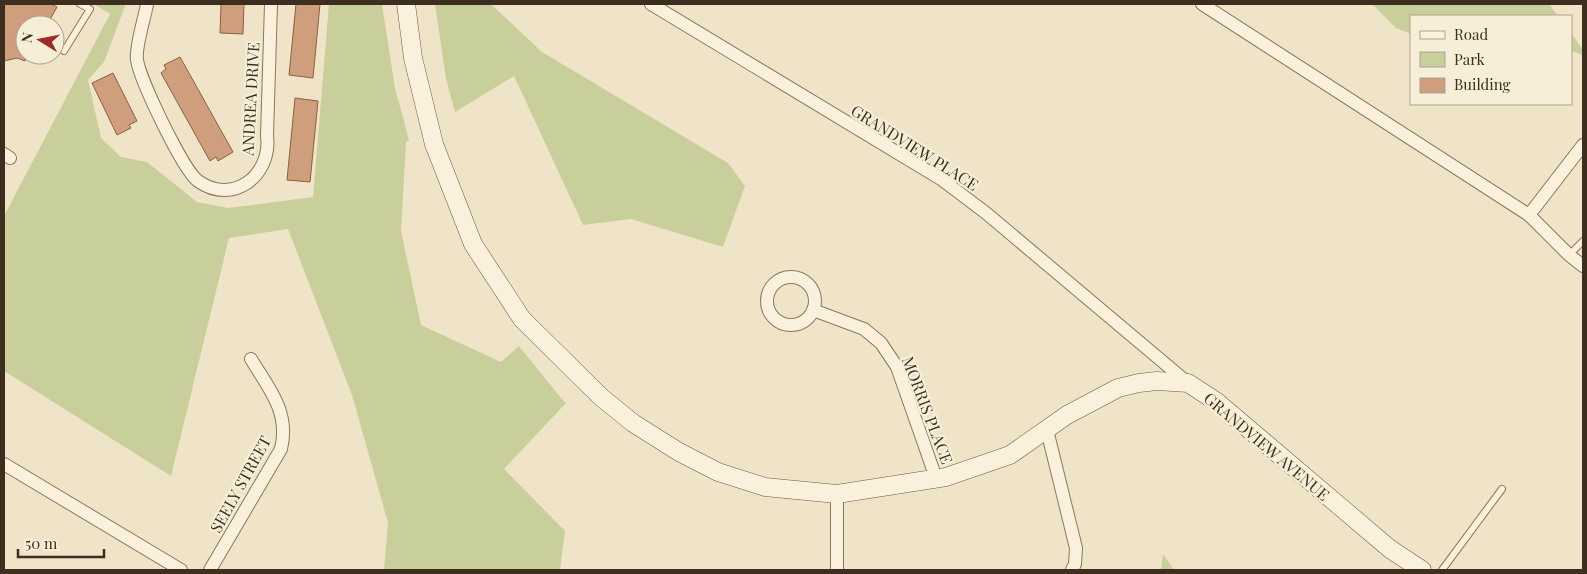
<svg xmlns="http://www.w3.org/2000/svg" width="1587" height="574" font-family="'Playfair Display',serif">
  <style>
    .green { fill: #c9cf9b }
    .building { fill: #cf9f7d; stroke: #8d5f41 }
    .lines { fill: none; stroke-linecap: round; stroke-linejoin: round }
    .lane-casing { stroke: #8d765c; stroke-width: 8 }
    .street-casing { stroke: #8d765c; stroke-width: 14 }
    .secondary-casing { stroke: #6f573f; stroke-width: 19 }
    .lane { stroke: #faf1dc; stroke-width: 6 }
    .street { stroke: #faf1dc; stroke-width: 12 }
    .secondary { stroke: #faf1dc; stroke-width: 18 }
    .labels { text-anchor: middle; dominant-baseline: central; stroke-width: 4.5; stroke-linejoin: round; paint-order: stroke }
    .street-label { font-size: 16px; fill: #3d2e20; stroke: #f7eed8 }
  </style>
  <rect width="100%" height="100%" fill="#f0e4c8"/>
  <!-- green -->
  <g class="green">
    <path d="M 94,4 L 123,4 L 125,6 L 104,62 L 88,80 L 101,138 L 121,157 L 147,162 L 197,202 L 228,208 L 313,197 L 329,4 L 382,4 L 395,88 L 409,140 L 406,142 L 401,231 L 421,325 L 501,362 L 519,346 L 561,398 L 566,403 L 504,469 L 565,531 L 560,570 L 384,570 L 388,523 L 352,395 L 288,229 L 229,238 L 171,476 L 4,371 L 4,216 L 110,14 Z"/>
    <path d="M 435,4 L 491,4 L 542,52 L 728,163 L 745,186 L 723,247 L 631,219 L 583,225 L 514,76 L 455,112 L 446,79 Z"/>
    <path d="M 1372,4 L 1549,4 L 1558,16 L 1411,16 L 1411,34 L 1396,28 Z"/>
    <path d="M 1571,33 L 1583,50 L 1583,55 L 1571,51 Z"/>
    <path d="M 1163,554 L 1174,570 L 1161,570 Z"/>
  </g>
  <!-- building -->
  <g class="building">
    <path d="M 4,4 L 51,4 L 57,7 L 47,25 L 25,25 L 25,61 L 17,58 L 4,61 Z"/>
    <path d="M 221,4 L 244,4 L 243,34 L 220,33 Z"/>
    <path d="M 296,4 L 320,4 L 313,78 L 289,75 Z"/>
    <path d="M 180,57 L 233,152 L 218,161 L 216,157 L 210,161 L 161,73 L 166,69 L 164,65 Z"/>
    <path d="M 113,73 L 137,121 L 129,125 L 131,128 L 117,135 L 92,83 Z"/>
    <path d="M 295,98 L 318,101 L 310,182 L 287,180 Z"/>
  </g>
  <g class="lines">
    <!-- lane casing -->
    <g class="lane-casing">
      <g id="lane">
        <path d="M 64,51 L 90,9 L 80,4"/>
        <path d="M 1569,255 L 1583,241"/>
        <path d="M 1442,570 L 1502,489"/>
      </g>
    </g>
    <!-- street casing -->
    <g class="street-casing">
      <g id="street">
        <path d="M 147,4 C 145,17 135,47 137,60 C 140,80 183,170 198,181 C 233,206 272,175 267,136 L 271,4"/>
        <path d="M 651,4 L 941,179 L 986,213 L 1188,383"/>
        <path d="M 1202,4 L 1529,215 L 1569,255 L 1583,266"/>
        <path d="M 4,154 L 10,158"/>
        <path d="M 1529,215 L 1583,145"/>
        <circle cx="791" cy="301" r="24"/>
        <path d="M 813,310 L 864,329 L 881,343 L 897,367 L 936,478"/>
        <path d="M 1047,430 L 1076,548 L 1075,564 L 1072,570"/>
        <path d="M 4,464 L 181,570"/>
        <path d="M 210,570 L 281,449 C 290,412 269,389 251,359"/>
        <path d="M 837,570 L 837,494"/>
      </g>
    </g>
    <!-- secondary casing -->
    <g class="secondary-casing">
      <path id="secondary" d="M 406,4 L 413,58 L 434,144 L 473,244 L 522,319 L 601,397 L 633,423 L 679,452 L 718,472 L 765,487 L 837,494 L 946,477 L 1010,455 L 1067,415 L 1118,388 L 1139,383 L 1157,381 L 1188,383 L 1217,402 L 1390,549 L 1422,570"/>
    </g>
    <!-- lane -->
    <use href="#lane" class="lane"/>
    <!-- street -->
    <use href="#street" class="street"/>
    <!-- secondary -->
    <use href="#secondary" class="secondary"/>
  </g>
  <g class="labels">
    <!-- street labels -->
    <g class="street-label">
      <text transform="translate(250 99) rotate(-87)">ANDREA DRIVE</text>
      <text transform="translate(915 147) rotate(32)">GRANDVIEW PLACE</text>
      <text transform="translate(928 410) rotate(69)">MORRIS PLACE</text>
      <text transform="translate(1267 446) rotate(40)">GRANDVIEW AVENUE</text>
      <text transform="translate(240 484) rotate(-61)">SEELY STREET</text>
    </g>
  </g>
  <!-- border -->
  <rect width="1587" height="574" fill="none" stroke="#3d2e20" stroke-width="10"/>
  <!-- legend -->
  <rect x="1410" y="15" width="162" height="90" fill="#f7eed8" stroke="#ada18e"/>
  <rect x="1420" y="31" width="25" height="8" fill="#faf1dc" stroke="#ada18e"/>
  <text x="1454" y="40" font-size="15" fill="#3d2e20">Road</text>
  <rect x="1420" y="52" width="25" height="15" fill="#c9cf9b" stroke="#ada18e"/>
  <text x="1454" y="65" font-size="15" fill="#3d2e20">Park</text>
  <rect x="1420" y="78" width="25" height="15" fill="#cf9f7d" stroke="#ada18e"/>
  <text x="1454" y="90" font-size="15" fill="#3d2e20">Building</text>
  <!-- north arrow -->
  <g transform="translate(40 40) rotate(280)"><circle r="24" fill="#f7eed8" stroke="#ada18e"/>
  <path d="M0-4L9 19L0 12L-9 19Z" fill="#9e2a2b"/>
  <text y="-8" font-size="14" font-weight="bold" text-anchor="middle" fill="#3d2e20">N</text>
  </g>
  <!-- scale -->
  <path d="M18 549v8h86v-8" fill="none" stroke="#3d2e20" stroke-width="2.5"/>
  <text x="25" y="549" font-size="15" fill="#3d2e20" stroke="#f7eed8" stroke-width="4" paint-order="stroke">50 m</text>
</svg>
